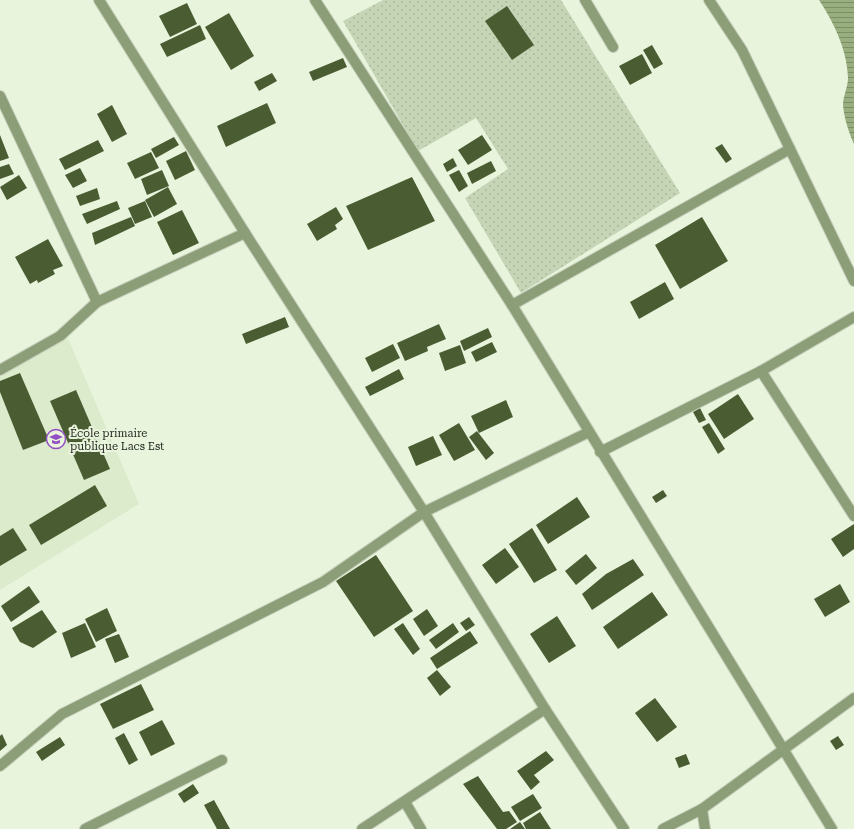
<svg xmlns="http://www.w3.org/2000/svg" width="854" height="829" font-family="'Roboto Serif',serif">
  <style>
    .built { fill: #dcebcc }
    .grass { fill: url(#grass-dots) }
    .water { fill: url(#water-rules) }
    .building { fill: #4a5d32 }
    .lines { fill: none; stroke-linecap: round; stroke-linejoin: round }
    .minor-casing { stroke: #c6cfbb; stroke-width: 12 }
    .minor { stroke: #8c9e77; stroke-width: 10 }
    .labels { text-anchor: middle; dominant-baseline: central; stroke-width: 4; stroke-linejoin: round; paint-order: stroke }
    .poi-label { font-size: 11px; fill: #252920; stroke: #e9f4dd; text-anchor: start }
  </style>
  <defs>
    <pattern id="grass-dots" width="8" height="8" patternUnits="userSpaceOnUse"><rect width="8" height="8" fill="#c6d5b6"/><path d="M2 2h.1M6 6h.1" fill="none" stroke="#aab79c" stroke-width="1.8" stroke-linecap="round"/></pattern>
    <pattern id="water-rules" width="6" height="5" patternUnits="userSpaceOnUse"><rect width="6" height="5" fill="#98ae7f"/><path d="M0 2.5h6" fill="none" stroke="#7c8e68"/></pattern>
  </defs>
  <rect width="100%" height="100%" fill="#e9f4dd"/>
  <!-- built -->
  <path class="built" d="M 67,336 L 139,504 L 0,590 L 0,374 Z"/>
  <!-- grass -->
  <path class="grass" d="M 383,0 L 561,0 L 680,193 L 521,293 L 465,198 L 508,169 L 476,118 L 418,151 L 343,21 Z"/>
  <!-- water -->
  <path class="water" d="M 819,0 L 854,0 L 854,144 C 849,133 844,118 843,105 C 843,96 848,87 848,78 C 847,49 834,23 819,0 Z"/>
  <!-- building -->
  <g class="building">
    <path d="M 187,3 L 197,24 L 170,37 L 159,16 Z"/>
    <path d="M 507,6 L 534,45 L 512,60 L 485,21 Z"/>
    <path d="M 229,13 L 254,56 L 231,70 L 205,27 Z"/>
    <path d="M 200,25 L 206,39 L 167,57 L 160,44 Z"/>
    <path d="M 652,45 L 663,64 L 654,69 L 643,50 Z"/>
    <path d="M 642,54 L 652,73 L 630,85 L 619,66 Z"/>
    <path d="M 343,58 L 347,67 L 313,81 L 309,72 Z"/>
    <path d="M 272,73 L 277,81 L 259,91 L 254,82 Z"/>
    <path d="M 267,103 L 276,123 L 226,147 L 217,126 Z"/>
    <path d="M 112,105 L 127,134 L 112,142 L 97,114 Z"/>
    <path d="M 0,135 L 9,158 L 0,161 Z"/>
    <path d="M 482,135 L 492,150 L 468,165 L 458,150 Z"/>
    <path d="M 174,137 L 179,145 L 156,158 L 151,149 Z"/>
    <path d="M 98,140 L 104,151 L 65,170 L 59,159 Z"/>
    <path d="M 722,144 L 732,159 L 726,163 L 715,148 Z"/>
    <path d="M 186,151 L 195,170 L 175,180 L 166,161 Z"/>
    <path d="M 151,152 L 159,168 L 135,179 L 127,163 Z"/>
    <path d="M 453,158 L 457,166 L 447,172 L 443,164 Z"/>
    <path d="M 491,161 L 496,171 L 472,184 L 467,173 Z"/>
    <path d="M 9,164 L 14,174 L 0,179 L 0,167 Z"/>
    <path d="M 80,168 L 87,181 L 73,188 L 65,175 Z"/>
    <path d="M 162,170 L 169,186 L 147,195 L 141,179 Z"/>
    <path d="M 459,170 L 468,186 L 459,192 L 449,175 Z"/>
    <path d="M 19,175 L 27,188 L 7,200 L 0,187 Z"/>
    <path d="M 412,177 L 435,221 L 368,250 L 346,206 Z"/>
    <path d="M 168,187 L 177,204 L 154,217 L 145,200 Z"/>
    <path d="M 97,188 L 100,199 L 80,206 L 76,196 Z"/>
    <path d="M 117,201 L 120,209 L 87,224 L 82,214 Z"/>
    <path d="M 145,201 L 152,217 L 135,224 L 128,208 Z"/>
    <path d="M 336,207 L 343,219 L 335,225 L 337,229 L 317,241 L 307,224 Z"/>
    <path d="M 182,210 L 199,243 L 173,255 L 157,222 Z"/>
    <path d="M 131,217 L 135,226 L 95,245 L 92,233 Z"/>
    <path d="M 702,217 L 728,261 L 680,289 L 655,245 Z"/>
    <path d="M 48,239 L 63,266 L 53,270 L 55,274 L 38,283 L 37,280 L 30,284 L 15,257 Z"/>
    <path d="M 665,282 L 674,299 L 639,319 L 630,302 Z"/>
    <path d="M 285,317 L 289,327 L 246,344 L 242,334 Z"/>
    <path d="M 439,324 L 446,339 L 427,347 L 428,351 L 405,361 L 397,343 Z"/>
    <path d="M 488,328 L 492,337 L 464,351 L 460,341 Z"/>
    <path d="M 492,342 L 497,352 L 476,362 L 471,352 Z"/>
    <path d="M 393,344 L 400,358 L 372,372 L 365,358 Z"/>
    <path d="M 460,345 L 466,363 L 445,371 L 439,353 Z"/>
    <path d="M 399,369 L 404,379 L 370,396 L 365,387 Z"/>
    <path d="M 20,373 L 49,440 L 23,450 L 0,392 L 0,381 Z"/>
    <path d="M 76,390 L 110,469 L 84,480 L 50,401 Z"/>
    <path d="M 738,394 L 754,419 L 724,439 L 708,414 Z"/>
    <path d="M 506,400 L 513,417 L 479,433 L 471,416 Z"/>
    <path d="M 700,408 L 706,420 L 699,423 L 693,412 Z"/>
    <path d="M 459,423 L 475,450 L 454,461 L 439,435 Z"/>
    <path d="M 709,423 L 725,449 L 718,454 L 702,427 Z"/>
    <path d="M 477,431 L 494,453 L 486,460 L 469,437 Z"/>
    <path d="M 433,436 L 442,455 L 416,466 L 408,447 Z"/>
    <path d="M 95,485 L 107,506 L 41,545 L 29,525 Z"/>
    <path d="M 663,490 L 667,496 L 656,503 L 652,497 Z"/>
    <path d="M 577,497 L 590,517 L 548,544 L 536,525 Z"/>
    <path d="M 854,524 L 854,549 L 843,557 L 831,539 Z"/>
    <path d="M 13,528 L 27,550 L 0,566 L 0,536 Z"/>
    <path d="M 532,528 L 557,570 L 534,583 L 509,544 Z"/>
    <path d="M 505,548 L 519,567 L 496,584 L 482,565 Z"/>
    <path d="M 586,554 L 597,568 L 576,585 L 565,571 Z"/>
    <path d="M 376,555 L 413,611 L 374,637 L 336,581 Z"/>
    <path d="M 633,559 L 644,575 L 592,610 L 582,594 L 606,574 Z"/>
    <path d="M 840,584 L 850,602 L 825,617 L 814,599 Z"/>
    <path d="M 29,586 L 40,602 L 11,622 L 1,606 Z"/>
    <path d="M 652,592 L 668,615 L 618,649 L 603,627 Z"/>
    <path d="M 107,608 L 117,631 L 96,642 L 85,619 Z"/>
    <path d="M 427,609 L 438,626 L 424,636 L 413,619 Z"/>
    <path d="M 42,610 L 57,632 L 33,648 L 20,642 L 12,628 Z"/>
    <path d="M 557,616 L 576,646 L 549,663 L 530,634 Z"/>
    <path d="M 469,617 L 475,625 L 466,631 L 460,623 Z"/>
    <path d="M 85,623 L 96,647 L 71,658 L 62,633 Z"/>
    <path d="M 403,623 L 420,649 L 413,655 L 394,629 Z"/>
    <path d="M 453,623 L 459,632 L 436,649 L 429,640 Z"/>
    <path d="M 470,631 L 478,643 L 437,669 L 430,658 Z"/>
    <path d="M 119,634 L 129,657 L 115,663 L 105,639 Z"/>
    <path d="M 437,670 L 451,687 L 440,696 L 427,678 Z"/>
    <path d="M 141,684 L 154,710 L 113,729 L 100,704 Z"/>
    <path d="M 655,698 L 677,727 L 657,742 L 635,713 Z"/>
    <path d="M 162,720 L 175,744 L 151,756 L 139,732 Z"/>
    <path d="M 124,733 L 138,760 L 129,765 L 115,738 Z"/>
    <path d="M 2,734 L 7,745 L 0,751 L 0,736 Z"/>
    <path d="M 838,736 L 844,745 L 836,750 L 830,741 Z"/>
    <path d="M 60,737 L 65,745 L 42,761 L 36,752 Z"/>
    <path d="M 546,751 L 554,760 L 534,775 L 540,782 L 531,790 L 517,771 Z"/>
    <path d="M 686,754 L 690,764 L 679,768 L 675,758 Z"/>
    <path d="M 478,776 L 503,812 L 509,811 L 517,822 L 506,829 L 497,829 L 463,784 Z"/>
    <path d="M 193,784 L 199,793 L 184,803 L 178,794 Z"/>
    <path d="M 533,794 L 542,808 L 520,821 L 511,807 Z"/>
    <path d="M 214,800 L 230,829 L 217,829 L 204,805 Z"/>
    <path d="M 540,812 L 551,829 L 526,829 L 523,823 Z"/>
    <path d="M 520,822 L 525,829 L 510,829 Z"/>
  </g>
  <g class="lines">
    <!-- minor casing -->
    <g class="minor-casing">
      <g id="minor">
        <path d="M 99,0 L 245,233 L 424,512 L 545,709 L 624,829"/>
        <path d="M 315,0 L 512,305 L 832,829"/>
        <path d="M 585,0 L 613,47"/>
        <path d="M 709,0 L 742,50 L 854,281"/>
        <path d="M 0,96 L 97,302"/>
        <path d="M 512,305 L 790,149"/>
        <path d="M 0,370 L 60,336 L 97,302 L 245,233"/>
        <path d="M 761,371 L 854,516"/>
        <path d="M 600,452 L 761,371 L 854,317"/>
        <path d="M 0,766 L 62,714 L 323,582 L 424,512 L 589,432"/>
        <path d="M 405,802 L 421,829"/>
        <path d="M 702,809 L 705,829"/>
        <path d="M 85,829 L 222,760"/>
        <path d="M 362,829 L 545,709"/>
        <path d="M 663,829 L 702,809 L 854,698"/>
      </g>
    </g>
    <!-- minor -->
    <use href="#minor" class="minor"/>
  </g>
  <!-- icons -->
  <defs>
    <g id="school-ring" transform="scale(1)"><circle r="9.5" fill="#e9f4dd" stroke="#9350c5" stroke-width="1.5"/><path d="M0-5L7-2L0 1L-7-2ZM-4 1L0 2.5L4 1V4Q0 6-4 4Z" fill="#9350c5"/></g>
  </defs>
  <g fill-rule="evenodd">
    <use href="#school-ring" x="56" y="439"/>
  </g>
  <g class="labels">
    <!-- poi labels -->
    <g class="poi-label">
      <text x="70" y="433">École primaire<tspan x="70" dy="13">publique Lacs Est</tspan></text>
    </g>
  </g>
</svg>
